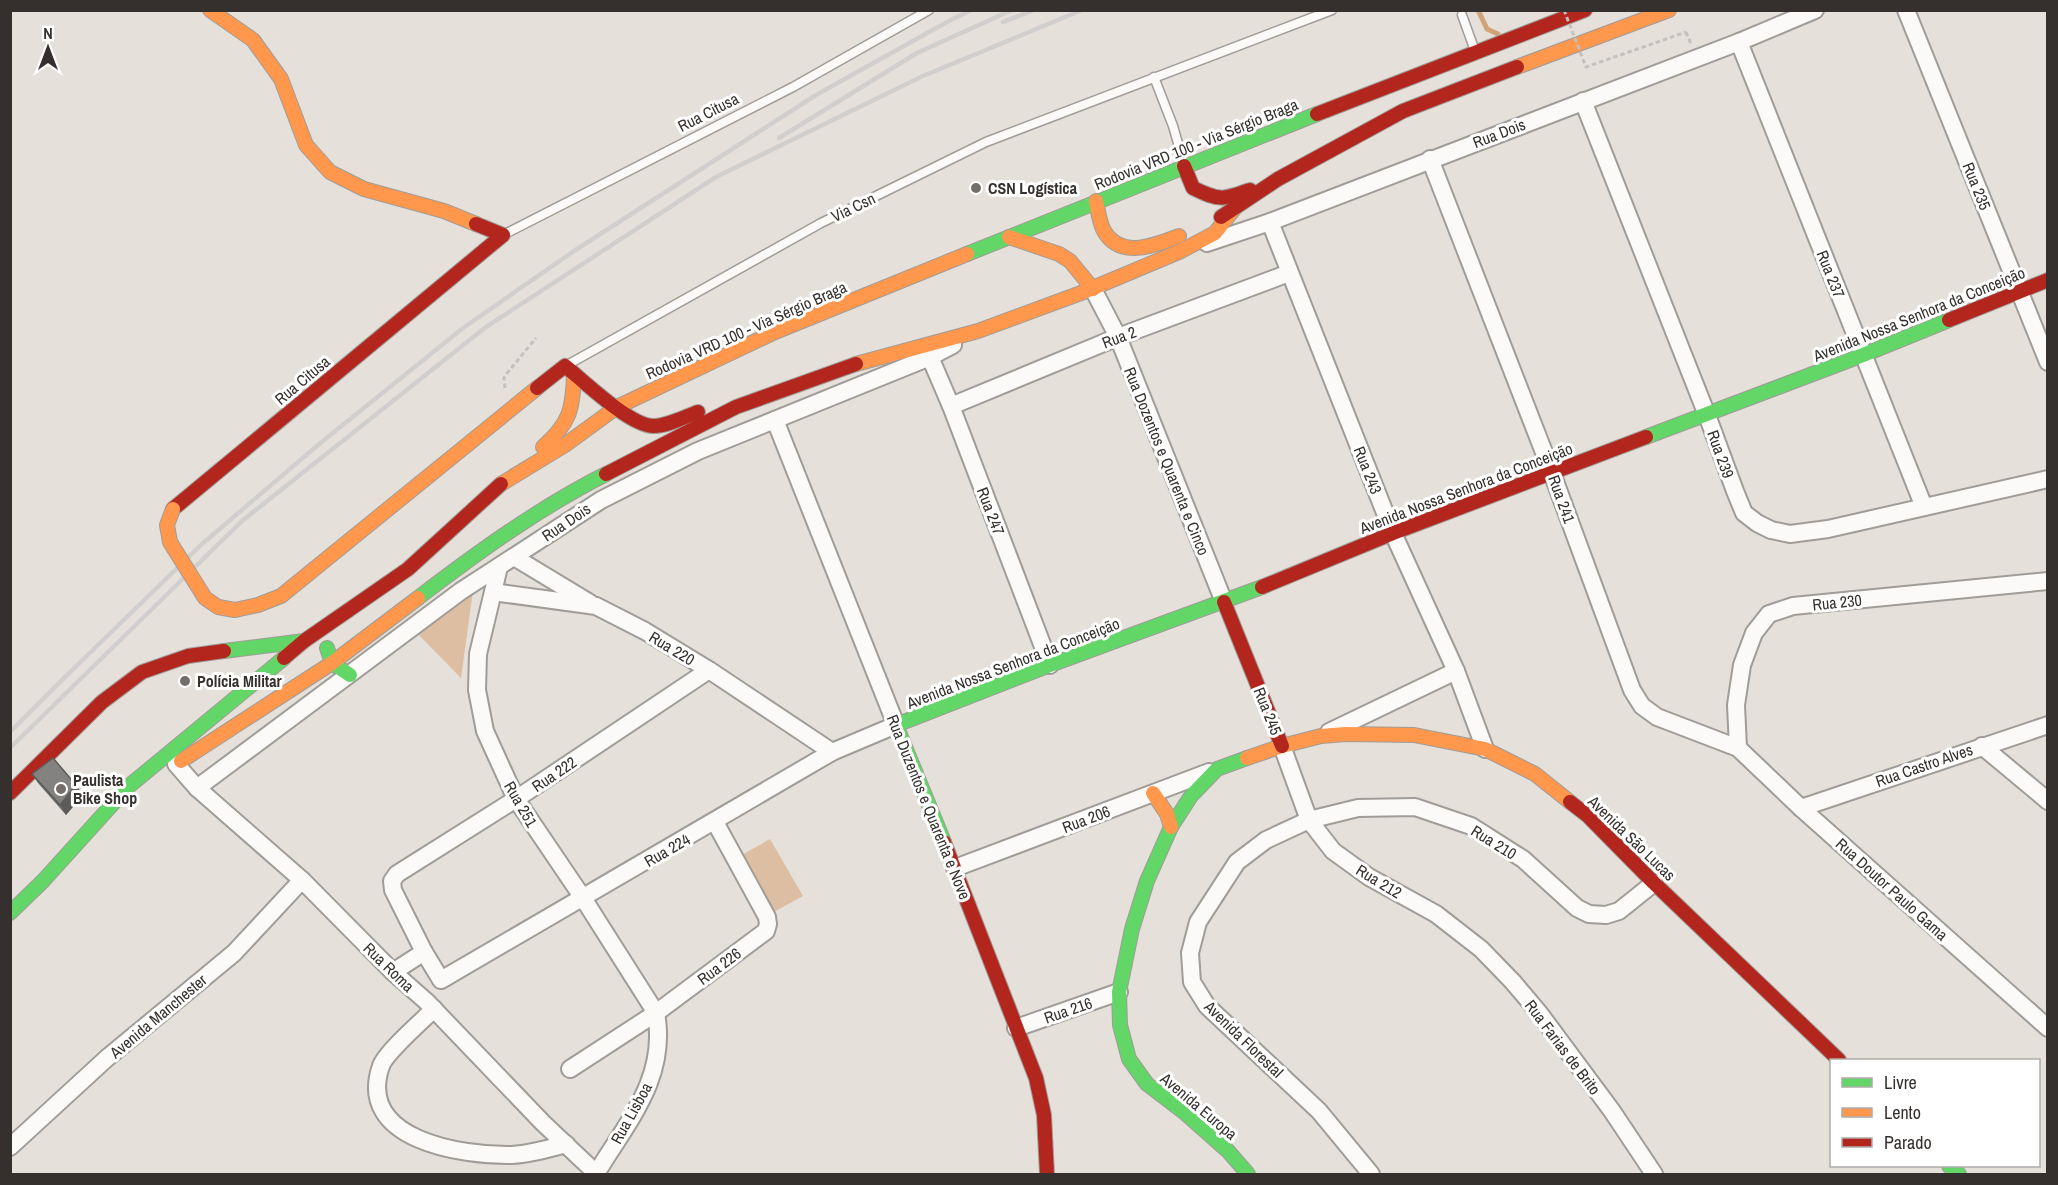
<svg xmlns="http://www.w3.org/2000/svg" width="2058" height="1185" font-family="'Archivo Narrow',sans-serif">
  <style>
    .green { fill: #debea2 }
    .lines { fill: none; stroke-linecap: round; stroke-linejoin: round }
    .stream { stroke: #d2a379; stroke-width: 5 }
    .lane-casing { stroke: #a09c98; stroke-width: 11 }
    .street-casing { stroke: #a09c98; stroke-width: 20 }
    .fast-casing { stroke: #a09c98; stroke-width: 16 }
    .slow-casing { stroke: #a09c98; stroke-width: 16 }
    .jam-casing { stroke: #a09c98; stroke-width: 16 }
    .path { stroke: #c3c1bf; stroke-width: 3; stroke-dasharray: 4.5 3; stroke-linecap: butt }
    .lane { stroke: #fbfaf9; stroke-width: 8 }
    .street { stroke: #fbfaf9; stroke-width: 16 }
    .fast { stroke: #63d668; stroke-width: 14 }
    .slow { stroke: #ff974d; stroke-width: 14 }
    .jam { stroke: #b3261e; stroke-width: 14 }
    .rail { stroke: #d1cfcd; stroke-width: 4.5 }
    .slow-bridge-casing { stroke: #a09c98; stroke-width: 16; stroke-linecap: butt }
    .path-bridge { stroke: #c3c1bf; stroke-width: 3; stroke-dasharray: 4.5 3; stroke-linecap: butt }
    .slow-bridge { stroke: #ff974d; stroke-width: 14 }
    .wall { fill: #72706f }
    .shaded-wall { fill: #5c5b5a }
    .building { fill: #848281; stroke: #5c5b5a; stroke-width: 1.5 }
    .poi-dot { fill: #736e6a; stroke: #fff; stroke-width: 2 }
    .labels { text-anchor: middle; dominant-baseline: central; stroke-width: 6; stroke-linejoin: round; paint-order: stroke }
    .street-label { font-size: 16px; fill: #35302d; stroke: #fff }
    .poi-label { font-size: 16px; font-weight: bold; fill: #35302d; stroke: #fff; text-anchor: start }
  </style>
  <rect width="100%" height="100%" fill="#e6e0da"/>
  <!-- green -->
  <g class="green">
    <path d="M 474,584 L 461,678 L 416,632 Z"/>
    <path d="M 770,839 L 803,896 L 772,913 L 740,856 Z"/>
  </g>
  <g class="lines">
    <!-- stream -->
    <path class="stream" d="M 1478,10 L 1487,29 L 1498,34"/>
    <!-- lane casing -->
    <g class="lane-casing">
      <g id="lane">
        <path d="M 1462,15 L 1475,51"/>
        <path d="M 1154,77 L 1173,126 L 1184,164"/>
        <path d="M 503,235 L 793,87 L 929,10"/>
        <path d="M 569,364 L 821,223 L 986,142 L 1332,10"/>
      </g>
    </g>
    <!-- street casing -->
    <g class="street-casing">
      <g id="street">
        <path d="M 1906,10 L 2048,362"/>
        <path d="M 1739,42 L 1924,507"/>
        <path d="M 1583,101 L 1707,415 L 1735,491 L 1744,513 L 1757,523 L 1771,530 L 1790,534 L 1828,529 L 2048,479"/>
        <path d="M 1430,159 L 1552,473 L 1632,690 L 1642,706 L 1657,717 L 1738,748 L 1801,808 L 2048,1028"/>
        <path d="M 1270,222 L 1393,533 L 1456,671 L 1485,749"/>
        <path d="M 1207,243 L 1270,222 L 1739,42 L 1815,10"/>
        <path d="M 1093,289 L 1118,337 L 1224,602"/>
        <path d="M 930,357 L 951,406 L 1050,665"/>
        <path d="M 951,406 L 1118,337 L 1289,273"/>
        <path d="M 514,557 L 590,603"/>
        <path d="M 499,567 L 478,654 L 477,690 L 485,731 L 516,799 L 583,898 L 656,1013 C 668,1078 627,1122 596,1174"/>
        <path d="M 493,592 L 596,606 L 645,631 L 709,670 L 832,752"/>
        <path d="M 709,670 L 516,799 L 397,874 L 392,881 L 393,890 L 424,952 L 441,980 L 832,752 L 896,725 L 775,420"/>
        <path d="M 1329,732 L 1456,671"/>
        <path d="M 1282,746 L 1309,820 L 1333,851 L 1369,877 L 1436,914 L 1481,949 L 1513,982 L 1540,1014 L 1612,1111 L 1654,1174"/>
        <path d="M 1982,746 L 2048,801"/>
        <path d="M 1738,748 L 1736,705 L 1742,665 L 1754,633 L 1769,614 L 1793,606 L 2048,581"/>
        <path d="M 176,764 L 197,788 L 302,880 L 393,972 L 427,1002 L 543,1123 L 597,1174"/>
        <path d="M 197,788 L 461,591 L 601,500 L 698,451 L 930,357 L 953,345"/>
        <path d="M 1801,808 L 2048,725"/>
        <path d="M 955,868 L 1209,772"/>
        <path d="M 393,972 L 424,952"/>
        <path d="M 434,1009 C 422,1021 386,1052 381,1066 C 355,1140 462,1156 512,1155 C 530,1154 548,1149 566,1144"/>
        <path d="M 1016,1028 L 1119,992"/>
        <path d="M 570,1069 L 656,1013 L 766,931 L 768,924 L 767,917 L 715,822"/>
        <path d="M 10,1147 L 107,1058 L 234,953 L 302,880"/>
        <path d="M 1371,1174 L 1319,1111 L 1207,1006 L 1192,982 L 1190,953 L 1198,922 L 1237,862 L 1266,840 L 1309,820 L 1358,808 L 1415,807 L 1471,826 L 1523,859 L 1577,908 L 1589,914 L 1606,915 L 1619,911 L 1654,883"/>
      </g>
    </g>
    <!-- fast casing -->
    <g class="fast-casing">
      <g id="fast">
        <path d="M 967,254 L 1317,114"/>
        <path d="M 1646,437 L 1863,355 L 1949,320"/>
        <path d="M 418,598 C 478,552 539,508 606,474"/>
        <path d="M 327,648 L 332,663 L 350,675"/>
        <path d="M 224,651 L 304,641"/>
        <path d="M 1247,758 L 1217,769 L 1191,796 L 1171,827 L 1147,881 L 1132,929 L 1119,992 L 1120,1025 L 1129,1059 L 1147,1084 L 1185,1113 L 1228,1151 L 1248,1174"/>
        <path d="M 944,842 L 896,725 L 1050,665 L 1262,587"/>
        <path d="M 10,913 L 43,881 L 129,786 L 284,658"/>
        <path d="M 1949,1166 L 1959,1174"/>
      </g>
    </g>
    <!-- slow casing -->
    <g class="slow-casing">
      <g id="slow">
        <path d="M 210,10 L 253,40 L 281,79 L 306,145 L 330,172 L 364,189 L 444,211 L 476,224"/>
        <path d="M 1517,67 L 1669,10"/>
        <path d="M 1096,201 C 1098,210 1099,220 1103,229 C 1119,260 1154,246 1179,236"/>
        <path d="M 1009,237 L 1059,254 L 1070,261 L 1093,289"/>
        <path d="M 856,364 L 978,331 L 1081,293 L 1181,251 L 1215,233 L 1234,209"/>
        <path d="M 543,447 C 570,423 573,409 574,374"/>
        <path d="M 501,484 L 565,445 L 617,407 L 775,332 L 967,254"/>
        <path d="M 235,610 L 258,605 L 281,596 L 537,388"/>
        <path d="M 1247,758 L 1282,746 L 1321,736 L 1345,734 L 1414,735 L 1485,749 L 1535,774 L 1570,802"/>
        <path d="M 181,761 L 332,663 L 418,598"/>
        <path d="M 1153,793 L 1167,814 L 1171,827"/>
      </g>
    </g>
    <!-- jam casing -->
    <g class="jam-casing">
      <g id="jam">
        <path d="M 1317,114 L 1585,10"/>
        <path d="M 1184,166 L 1193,188 C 1220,201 1222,200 1250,190"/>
        <path d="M 1221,217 L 1278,179 L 1403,111 L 1517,67"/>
        <path d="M 1949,320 L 2048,280"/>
        <path d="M 537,388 L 565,366 C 585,382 629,425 653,426 C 668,426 684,417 698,412"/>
        <path d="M 606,474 L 736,407 L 856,364"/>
        <path d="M 173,509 L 503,235 L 476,224"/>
        <path d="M 1262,587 L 1393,533 L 1646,437"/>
        <path d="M 1224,602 L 1282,746"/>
        <path d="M 284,658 L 304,641 L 408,569 L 501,484"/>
        <path d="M 10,793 L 102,702 L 142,672 L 188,656 L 224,651"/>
        <path d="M 1570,802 L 1588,816 L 1654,883 L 1839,1060"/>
        <path d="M 944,842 L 1036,1078 L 1044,1115 L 1047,1174"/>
      </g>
    </g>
    <!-- path -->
    <g class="path">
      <path d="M 1686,32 L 1691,44"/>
      <path d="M 505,388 L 504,378 L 508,372 L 536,338"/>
    </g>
    <!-- lane -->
    <use href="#lane" class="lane"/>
    <!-- street -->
    <use href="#street" class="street"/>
    <!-- fast -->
    <use href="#fast" class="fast"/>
    <!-- slow -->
    <use href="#slow" class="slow"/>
    <!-- jam -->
    <use href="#jam" class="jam"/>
    <!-- rail -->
    <g class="rail">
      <path d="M 1003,22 L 1034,10"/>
      <path d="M 779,138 L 917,53 L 1012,10"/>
      <path d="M 10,732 L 64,678 L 202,544 L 318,445 L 463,328 L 574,251 L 816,95 L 947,22 L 971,10"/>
      <path d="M 10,748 L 242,521 L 486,327 L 716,177 L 923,76 L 1082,10"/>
    </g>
    <!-- slow-bridge casing -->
    <g class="slow-bridge-casing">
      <path id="slow-bridge" d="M 173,509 L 167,525 L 170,542 L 205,598 L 218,607 L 235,610"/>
    </g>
    <!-- path-bridge -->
    <path class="path-bridge" d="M 1564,10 L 1586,67 L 1686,32"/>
    <!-- slow-bridge -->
    <use href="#slow-bridge" class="slow-bridge"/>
  </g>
  <!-- wall -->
  <path class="wall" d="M 32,774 L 76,785 L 83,795 L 66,815 L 38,783 Z"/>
  <!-- shaded-wall -->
  <path class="shaded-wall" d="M 76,785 L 83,795 L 66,815 L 60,805 Z"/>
  <!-- building -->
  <path class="building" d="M 53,758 L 76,785 L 60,805 L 32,774 Z"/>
  <!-- markers -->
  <g class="poi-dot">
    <circle cx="976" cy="188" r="6"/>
    <circle cx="185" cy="681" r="6"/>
    <circle cx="61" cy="789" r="6"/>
  </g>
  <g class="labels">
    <!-- street labels -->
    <g class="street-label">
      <text transform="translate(708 112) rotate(-27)">Rua Citusa</text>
      <text transform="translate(1499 133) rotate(-21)">Rua Dois</text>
      <text transform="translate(1196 144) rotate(-22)">Rodovia VRD 100 - Via Sérgio Braga</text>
      <text transform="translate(1977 186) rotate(68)">Rua 235</text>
      <text transform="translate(853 207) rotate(-26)">Via Csn</text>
      <text transform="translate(1831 274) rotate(68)">Rua 237</text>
      <text transform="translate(1919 314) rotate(-22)">Avenida Nossa Senhora da Conceição</text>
      <text transform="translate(746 330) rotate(-24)">Rodovia VRD 100 - Via Sérgio Braga</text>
      <text transform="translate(1119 337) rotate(-21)">Rua 2</text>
      <text transform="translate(302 380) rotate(-40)">Rua Citusa</text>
      <text transform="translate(1721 454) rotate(70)">Rua 239</text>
      <text transform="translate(1167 461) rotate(68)">Rua Dozentos e Quarenta e Cinco</text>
      <text transform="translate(1368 470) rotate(68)">Rua 243</text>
      <text transform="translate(1466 488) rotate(-21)">Avenida Nossa Senhora da Conceição</text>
      <text transform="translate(1562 499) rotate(70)">Rua 241</text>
      <text transform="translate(991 511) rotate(69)">Rua 247</text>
      <text transform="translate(566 522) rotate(-34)">Rua Dois</text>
      <text transform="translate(1837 602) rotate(-6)">Rua 230</text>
      <text transform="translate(672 648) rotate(31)">Rua 220</text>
      <text transform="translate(1013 663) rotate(-21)">Avenida Nossa Senhora da Conceição</text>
      <text transform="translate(1268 711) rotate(68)">Rua 245</text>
      <text transform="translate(1924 765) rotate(-19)">Rua Castro Alves</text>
      <text transform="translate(554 774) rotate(-34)">Rua 222</text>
      <text transform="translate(521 804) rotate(60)">Rua 251</text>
      <text transform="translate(929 807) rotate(68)">Rua Duzentos e Quarenta e Nove</text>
      <text transform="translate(1086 819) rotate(-21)">Rua 206</text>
      <text transform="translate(1632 838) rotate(44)">Avenida São Lucas</text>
      <text transform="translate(1494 842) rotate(32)">Rua 210</text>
      <text transform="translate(667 850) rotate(-30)">Rua 224</text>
      <text transform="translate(1379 881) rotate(31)">Rua 212</text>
      <text transform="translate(1892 889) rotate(42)">Rua Doutor Paulo Gama</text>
      <text transform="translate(719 966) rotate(-37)">Rua 226</text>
      <text transform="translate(389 967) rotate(44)">Rua Roma</text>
      <text transform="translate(1068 1010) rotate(-19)">Rua 216</text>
      <text transform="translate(158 1016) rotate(-40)">Avenida Manchester</text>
      <text transform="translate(1244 1039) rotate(44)">Avenida Florestal</text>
      <text transform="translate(1563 1047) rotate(53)">Rua Farias de Brito</text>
      <text transform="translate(1199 1106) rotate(40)">Avenida Europa</text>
      <text transform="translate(631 1113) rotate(-61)">Rua Lisboa</text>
    </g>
    <!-- poi labels -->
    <g class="poi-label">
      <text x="988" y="188">CSN Logística</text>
      <text x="197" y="681">Polícia Militar</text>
      <text x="73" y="780">Paulista<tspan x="73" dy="18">Bike Shop</tspan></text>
    </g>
  </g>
  <!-- border -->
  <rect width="2058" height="1185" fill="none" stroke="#35302d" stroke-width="24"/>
  <!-- legend -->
  <rect x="1830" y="1059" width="210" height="108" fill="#ffffff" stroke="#aeacab" stroke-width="1.5"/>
  <rect x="1842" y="1078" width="30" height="9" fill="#63d668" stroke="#aeacab" stroke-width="1.5"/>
  <text x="1884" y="1089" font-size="18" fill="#35302d">Livre</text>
  <rect x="1842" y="1108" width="30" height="9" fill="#ff974d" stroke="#aeacab" stroke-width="1.5"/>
  <text x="1884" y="1119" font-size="18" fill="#35302d">Lento</text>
  <rect x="1842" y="1138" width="30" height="9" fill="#b3261e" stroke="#aeacab" stroke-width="1.5"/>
  <text x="1884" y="1149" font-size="18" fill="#35302d">Parado</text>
  <!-- north arrow -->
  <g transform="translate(48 48)" stroke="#ffffff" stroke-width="4.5" paint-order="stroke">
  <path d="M0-4.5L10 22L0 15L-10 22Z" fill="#35302d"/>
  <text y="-9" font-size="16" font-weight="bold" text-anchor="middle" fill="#35302d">N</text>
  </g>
</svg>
